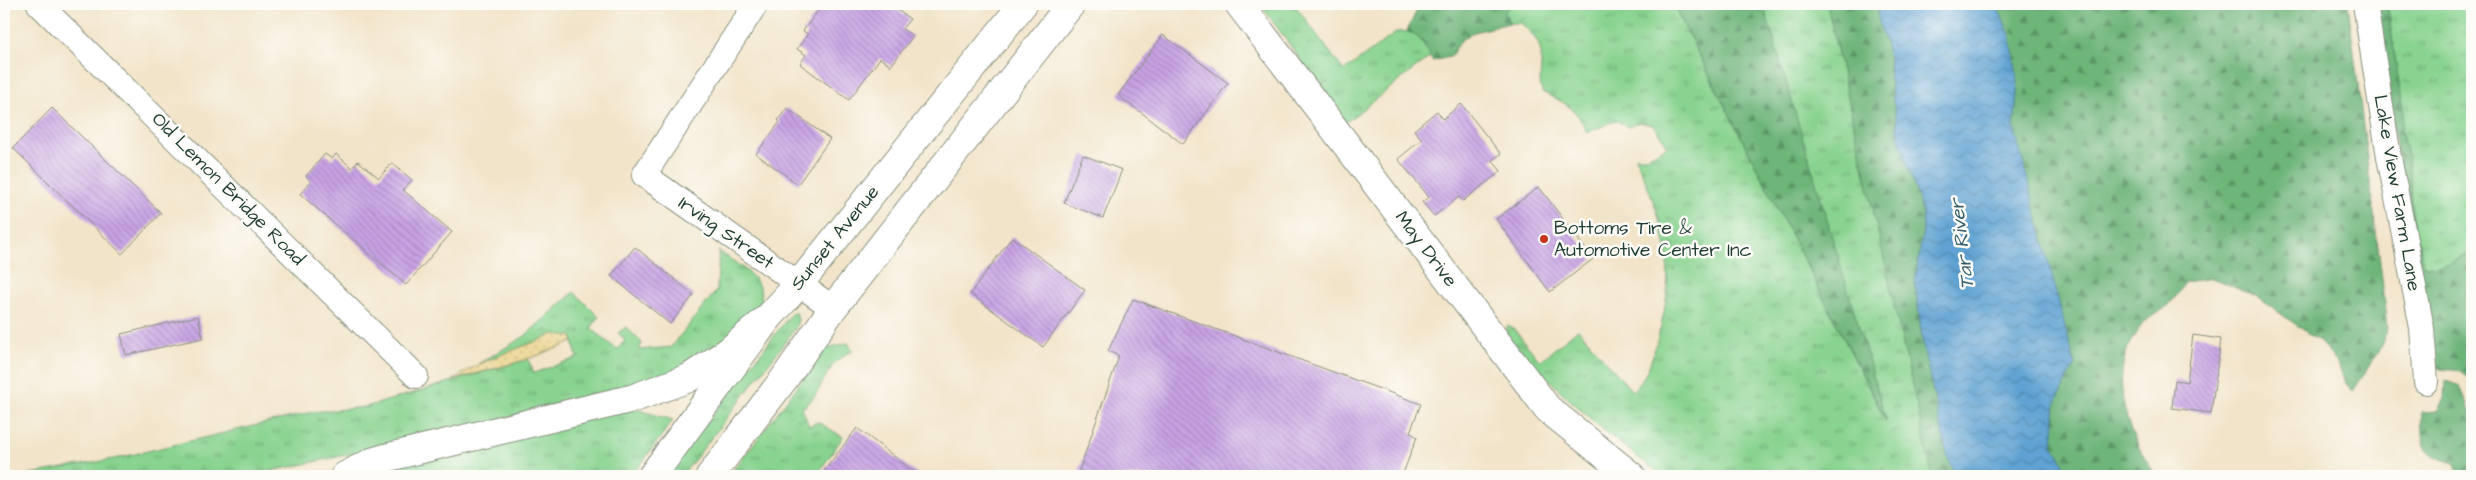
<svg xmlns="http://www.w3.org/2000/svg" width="2476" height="480" font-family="'Architects Daughter',sans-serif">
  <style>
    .grass { fill: url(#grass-tufts); stroke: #548862 }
    .forest { fill: url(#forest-firs); stroke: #467957 }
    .sand { fill: url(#sand-dots); stroke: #868c69 }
    .water { fill: url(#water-waves); stroke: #3e7084 }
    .building { fill: url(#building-back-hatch) }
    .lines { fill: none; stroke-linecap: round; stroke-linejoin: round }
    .minor-casing { stroke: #88907e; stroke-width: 26 }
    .major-casing { stroke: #88907e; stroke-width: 30 }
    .highway-casing { stroke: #88907e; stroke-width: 30 }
    .minor { stroke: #fff; stroke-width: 24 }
    .major { stroke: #fff; stroke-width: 28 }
    .highway { stroke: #fff; stroke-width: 28 }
    .poi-dot { fill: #c8321e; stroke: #fdfcf7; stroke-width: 2 }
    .labels { text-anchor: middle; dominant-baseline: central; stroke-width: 5; stroke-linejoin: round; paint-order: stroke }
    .street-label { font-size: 19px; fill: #1f3d34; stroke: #fdfcf7 }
    .poi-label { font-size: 19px; fill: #1f3d34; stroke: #fdfcf7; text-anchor: start }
    .water-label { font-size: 20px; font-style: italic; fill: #35606c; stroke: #fdfcf7 }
  </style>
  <defs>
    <pattern id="grass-tufts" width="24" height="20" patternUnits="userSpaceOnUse" patternTransform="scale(1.25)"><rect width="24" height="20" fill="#88d38f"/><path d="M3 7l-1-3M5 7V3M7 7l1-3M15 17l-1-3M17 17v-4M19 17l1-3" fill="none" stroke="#6fac76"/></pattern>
    <pattern id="forest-firs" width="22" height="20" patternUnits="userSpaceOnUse" patternTransform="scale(1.25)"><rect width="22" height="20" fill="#6eb57a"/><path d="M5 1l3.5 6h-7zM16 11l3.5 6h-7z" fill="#5a9465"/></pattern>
    <pattern id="sand-dots" width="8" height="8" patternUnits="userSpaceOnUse" patternTransform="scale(1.25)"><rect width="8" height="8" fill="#eeda9e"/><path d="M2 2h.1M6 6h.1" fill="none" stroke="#ccbc89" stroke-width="1.8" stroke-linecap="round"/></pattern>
    <pattern id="water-waves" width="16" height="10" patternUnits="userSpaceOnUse" patternTransform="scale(1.25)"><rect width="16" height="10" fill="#5ea2d3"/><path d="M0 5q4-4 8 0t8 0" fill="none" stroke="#4d85ac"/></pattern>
    <pattern id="building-back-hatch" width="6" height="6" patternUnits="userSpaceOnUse" patternTransform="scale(1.25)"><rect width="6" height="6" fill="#c8a3e5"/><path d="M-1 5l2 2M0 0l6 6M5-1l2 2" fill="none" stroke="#a286ba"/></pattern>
  </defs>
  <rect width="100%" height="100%" fill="#fdfcf7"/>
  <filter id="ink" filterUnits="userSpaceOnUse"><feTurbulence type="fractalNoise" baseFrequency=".02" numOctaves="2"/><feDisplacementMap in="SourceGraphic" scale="10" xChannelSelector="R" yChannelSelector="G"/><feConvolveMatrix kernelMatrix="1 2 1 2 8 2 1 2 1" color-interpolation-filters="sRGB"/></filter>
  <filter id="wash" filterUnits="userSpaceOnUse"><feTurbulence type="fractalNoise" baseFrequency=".0096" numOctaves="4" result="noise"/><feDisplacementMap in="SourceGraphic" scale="20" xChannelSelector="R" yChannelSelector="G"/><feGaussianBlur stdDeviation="1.12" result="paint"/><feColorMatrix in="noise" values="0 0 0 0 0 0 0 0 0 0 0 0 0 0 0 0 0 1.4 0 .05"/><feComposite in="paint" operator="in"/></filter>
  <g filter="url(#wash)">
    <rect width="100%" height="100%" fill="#f2e4c9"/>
    <!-- grass -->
    <g class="grass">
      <path d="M 1260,4 L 1294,4 L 1344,71 L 1397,32 C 1416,29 1424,41 1430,57 L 1346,122 Z"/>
      <path d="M 1508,4 L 1673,4 L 1885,419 L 1763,4 L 1827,4 L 1933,476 L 1664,476 C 1604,435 1553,387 1505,333 L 1507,326 L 1514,329 L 1540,361 L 1578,329 L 1632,391 C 1647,378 1652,359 1657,341 C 1679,268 1665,224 1635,157 L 1647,157 L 1668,146 L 1653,125 L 1639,122 L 1628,127 L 1616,120 L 1587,133 C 1577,108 1566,103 1542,92 C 1537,78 1544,63 1540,48 C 1537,38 1528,30 1521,23 L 1509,23 L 1505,13 Z"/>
      <path d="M 2387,4 L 2472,4 L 2472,253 C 2455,259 2442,271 2423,265 L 2412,212 L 2411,174 L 2401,130 L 2403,111 Z"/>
      <path d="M 719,251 C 743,269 767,278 761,311 L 694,364 L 641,386 L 403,443 L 247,476 L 19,476 L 114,459 L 313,412 L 366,407 L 528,359 L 534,373 L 577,358 L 572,336 L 554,334 L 517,350 L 478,364 L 525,336 L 574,292 L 599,317 L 591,328 L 617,350 L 625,340 L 618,333 L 626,327 L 642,343 L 639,350 L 671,347 L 717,290 Z"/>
      <path d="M 796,312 L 798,320 L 795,329 L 682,476 L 665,476 L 791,314 Z"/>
      <path d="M 848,343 L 853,351 C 823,361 825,394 802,408 L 809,426 L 818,422 L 843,437 L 816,476 L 729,476 L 827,348 Z"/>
      <path d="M 629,407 L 673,420 L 632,476 L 316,476 Z"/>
    </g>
    <!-- forest -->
    <g class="forest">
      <path d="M 1425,4 L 1508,4 L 1505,13 L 1509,23 L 1471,33 L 1462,39 L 1450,57 L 1432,61 C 1426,47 1422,37 1407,31 L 1418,8 Z"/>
      <path d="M 1673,4 L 1763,4 L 1887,422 Z"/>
      <path d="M 1827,4 L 1878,4 L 1878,18 L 1889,56 L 1890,80 L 1899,138 L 1922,210 L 1923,230 L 1915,282 L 1923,346 L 1947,454 L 1955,476 L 1933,476 L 1932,474 Z"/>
      <path d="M 1996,4 L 2348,4 L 2388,327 L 2379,351 L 2353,391 L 2345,383 L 2338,363 L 2319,341 L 2256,296 L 2212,278 L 2185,282 C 2182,287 2179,293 2175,298 C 2166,309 2151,315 2142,325 C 2104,369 2125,435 2157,476 L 2070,476 L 2053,444 L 2056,402 L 2075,365 L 2014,127 L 2018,81 L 2010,35 Z"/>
      <path d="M 2373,4 L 2387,4 L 2403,111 L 2401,130 L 2411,174 L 2412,212 L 2423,265 C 2442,271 2455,259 2472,253 L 2472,383 L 2462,371 L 2440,369 L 2430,356 Z"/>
      <path d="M 2446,381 L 2460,386 L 2472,415 L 2472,476 L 2458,476 L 2455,463 C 2422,456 2420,442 2422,412 L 2437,411 L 2445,397 Z"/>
    </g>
    <!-- sand -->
    <path class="sand" d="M 554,334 L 572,336 L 573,342 L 528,359 L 453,380 C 483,358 520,349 554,334 Z"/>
    <!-- water -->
    <path class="water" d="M 1878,4 L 1996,4 L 2010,35 L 2018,81 L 2014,127 L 2075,365 L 2056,402 L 2053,444 L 2070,476 L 1955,476 L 1947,454 L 1923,346 L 1915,282 L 1923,230 L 1922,210 L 1899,138 L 1890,80 L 1889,56 L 1878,18 Z"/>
    <g id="blocks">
      <!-- building -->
      <g class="building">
        <path d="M 823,4 L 889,4 L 910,19 L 902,29 L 913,36 L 891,66 L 880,58 L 849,100 L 800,64 L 806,55 L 797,49 L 808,34 L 803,31 Z"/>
        <path d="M 1163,35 L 1228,83 L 1183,144 L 1118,95 Z"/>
        <path d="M 1461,104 L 1501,154 L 1492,160 L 1501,171 L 1463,201 L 1459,197 L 1434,216 L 1422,202 L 1429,197 L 1398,159 L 1422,139 L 1414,130 L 1437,111 L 1443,119 Z"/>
        <path d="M 52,108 L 161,213 L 122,254 L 13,148 Z"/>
        <path d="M 787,108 L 830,139 L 798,184 L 756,154 L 780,122 L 778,120 Z"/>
        <path d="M 325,154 L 332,159 L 336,154 L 352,168 L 358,161 L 379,178 L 392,163 L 412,180 L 403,190 L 452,232 L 406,285 L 300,194 L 311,181 L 306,176 Z"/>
        <path d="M 1083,155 L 1122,170 L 1103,218 L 1064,203 Z"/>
        <path d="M 1539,187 L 1593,259 L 1550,292 L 1496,219 Z"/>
        <path d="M 1012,237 L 1085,290 L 1043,347 L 970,294 Z"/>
        <path d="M 635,247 L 694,295 L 670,324 L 611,276 Z"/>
        <path d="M 1133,299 L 1421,404 L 1410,432 L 1417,437 L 1402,476 L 1092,476 L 1079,471 L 1119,356 L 1108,351 Z"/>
        <path d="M 198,316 L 203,338 L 126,355 L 121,334 Z"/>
        <path d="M 2193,335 L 2221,339 L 2211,413 L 2172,408 L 2175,380 L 2187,382 Z"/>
        <path d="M 857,428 L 920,476 L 820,476 Z"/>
      </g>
    </g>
  </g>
  <g filter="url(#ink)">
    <use href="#blocks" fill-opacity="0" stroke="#88907e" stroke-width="1"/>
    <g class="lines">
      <!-- minor casing -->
      <g class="minor-casing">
        <g id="minor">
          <path d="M 39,4 L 416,376"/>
          <path d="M 756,4 L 644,175 L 833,308"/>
          <path d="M 2365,4 L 2389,157 L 2422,328 L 2426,382"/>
        </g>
      </g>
      <!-- major casing -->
      <g class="major-casing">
        <g id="major">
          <path d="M 1239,4 L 1548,409 L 1631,476"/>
          <path d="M 652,476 L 768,318 L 799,284 L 1023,4"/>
          <path d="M 710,476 L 784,379 L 833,308 L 1071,4"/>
        </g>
      </g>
      <!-- highway casing -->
      <g class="highway-casing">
        <path id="highway" d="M 345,476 L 372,462 L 389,457 L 634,398 L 689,378 L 729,351 L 768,318"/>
      </g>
      <!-- minor -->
      <use href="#minor" class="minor"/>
      <!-- major -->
      <use href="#major" class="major"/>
      <!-- highway -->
      <use href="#highway" class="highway"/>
    </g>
  </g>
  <!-- markers -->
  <circle class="poi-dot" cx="1544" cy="239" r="5"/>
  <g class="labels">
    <!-- street labels -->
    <g class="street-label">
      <text transform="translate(228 189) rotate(45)">Old Lemon Bridge Road</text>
      <text transform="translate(2397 193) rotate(80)">Lake View Farm Lane</text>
      <text transform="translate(726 233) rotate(35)">Irving Street</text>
      <text transform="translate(835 238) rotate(-51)">Sunset Avenue</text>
      <text transform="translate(1426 249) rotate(53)">May Drive</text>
    </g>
    <!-- poi labels -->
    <g class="poi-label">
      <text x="1554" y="228">Bottoms Tire &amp;<tspan x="1554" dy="22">Automotive Center Inc</tspan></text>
    </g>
    <!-- water labels -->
    <g class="water-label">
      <text transform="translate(1962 244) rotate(-97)">Tar River</text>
    </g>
  </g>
  <!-- margin -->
  <rect width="2476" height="480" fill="none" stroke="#fdfcf7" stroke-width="20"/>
</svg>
